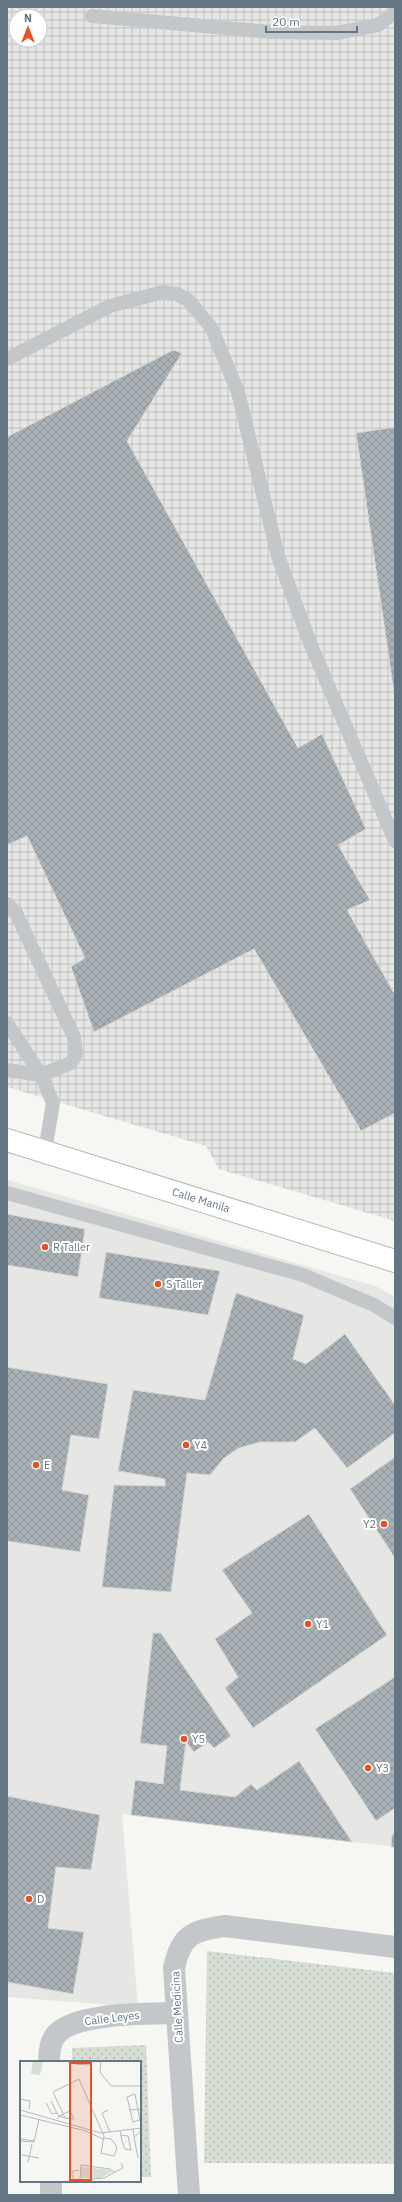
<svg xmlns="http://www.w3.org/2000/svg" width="402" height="2202" font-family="'IBM Plex Sans',sans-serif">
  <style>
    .built { fill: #e6e7e5 }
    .industrial { fill: url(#industrial-grid); fill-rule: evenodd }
    .park { fill: url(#park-dots) }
    .building { fill: url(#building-cross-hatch); stroke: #d7d7d5 }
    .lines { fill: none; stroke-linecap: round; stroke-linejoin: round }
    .secondary-casing { stroke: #b5babe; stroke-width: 24 }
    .lane { stroke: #c3c7ca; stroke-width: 14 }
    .street { stroke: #c3c7ca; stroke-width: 22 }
    .secondary { stroke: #fff; stroke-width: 22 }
    .poi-dot { fill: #e45223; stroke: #fff; stroke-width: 1.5 }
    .labels { text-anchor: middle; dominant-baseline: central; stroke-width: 4; stroke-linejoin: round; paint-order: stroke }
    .street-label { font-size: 11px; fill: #647583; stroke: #fff }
    .poi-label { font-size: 11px; fill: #647583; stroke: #fff; text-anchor: start }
    .inset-road { fill: none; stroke: #b3babf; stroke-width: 1 }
    .view { fill: #e45223; fill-opacity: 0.15; stroke: #e45223; stroke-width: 2 }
    .inset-edge { fill: none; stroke: #647583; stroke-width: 2 }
  </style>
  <defs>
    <pattern id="industrial-grid" width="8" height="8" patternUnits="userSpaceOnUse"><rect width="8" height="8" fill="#e6e7e5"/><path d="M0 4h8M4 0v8" fill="none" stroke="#bec0bf"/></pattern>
    <pattern id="park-dots" width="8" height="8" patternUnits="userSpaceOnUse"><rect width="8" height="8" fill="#d6ddd3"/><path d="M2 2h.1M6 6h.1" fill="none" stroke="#b1b8b1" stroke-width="1.8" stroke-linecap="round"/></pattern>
    <pattern id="building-cross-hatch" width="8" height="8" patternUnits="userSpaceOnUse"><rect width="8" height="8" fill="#a9b1b6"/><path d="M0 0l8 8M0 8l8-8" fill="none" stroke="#8d9599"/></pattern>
  </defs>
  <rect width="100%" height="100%" fill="#f6f6f2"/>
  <!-- built -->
  <path class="built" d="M 7,1180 L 376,1286 L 395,1297 L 395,1847 L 122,1814 L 138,2007 L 7,1997 Z"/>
  <!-- industrial -->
  <path class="industrial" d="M 7,7 L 395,7 L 395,1221 L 219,1169 L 206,1146 L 7,1087 ZM 16,16 L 40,16 L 40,40 L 16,40 Z"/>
  <!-- park -->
  <g class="park">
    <path d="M 207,1951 L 395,1973 L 395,2164 L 204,2163 Z"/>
    <path d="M 146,2045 L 151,2177 L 140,2177 L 140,2062 L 72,2062 L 72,2048 Z"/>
  </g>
  <!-- building -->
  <g class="building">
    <path d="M 173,350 L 182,353 L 127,441 L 298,748 L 322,734 L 366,829 L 338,845 L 370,900 L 347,910 L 395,995 L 395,1113 L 361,1131 L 254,949 L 94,1032 L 71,967 L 85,958 L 27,836 L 7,845 L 7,437 Z"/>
    <path d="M 395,427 L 395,699 L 356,433 Z"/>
    <path d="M 7,1214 L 85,1229 L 78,1277 L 7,1265 Z"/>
    <path d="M 106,1252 L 220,1271 L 208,1315 L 99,1298 Z"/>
    <path d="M 236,1293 L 304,1315 L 293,1359 L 306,1364 L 345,1334 L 395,1405 L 395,1433 L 347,1468 L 315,1428 L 295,1442 L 260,1442 L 239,1448 L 224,1458 L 210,1475 L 187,1473 L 171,1592 L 102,1587 L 114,1485 L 165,1486 L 165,1479 L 118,1471 L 133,1390 L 205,1400 Z"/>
    <path d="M 7,1367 L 108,1384 L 99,1439 L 71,1435 L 62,1490 L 89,1495 L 80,1552 L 7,1541 Z"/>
    <path d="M 395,1457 L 395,1558 L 350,1489 Z"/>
    <path d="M 309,1514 L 387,1635 L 253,1728 L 225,1688 L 238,1677 L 215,1639 L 252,1613 L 222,1570 Z"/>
    <path d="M 153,1633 L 161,1633 L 231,1736 L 214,1748 L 208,1742 L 194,1752 L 186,1742 L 180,1790 L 235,1797 L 251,1784 L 257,1790 L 299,1761 L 352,1842 L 131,1815 L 135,1780 L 163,1784 L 167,1746 L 140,1743 Z"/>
    <path d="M 395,1677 L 395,1808 L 376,1821 L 315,1729 Z"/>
    <path d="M 7,1796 L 100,1815 L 91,1870 L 56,1867 L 48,1928 L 84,1932 L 73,1994 L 7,1982 Z"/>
    <path d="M 395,1833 L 395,1847 L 391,1847 L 392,1835 Z"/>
  </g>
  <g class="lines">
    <!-- secondary casing -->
    <g class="secondary-casing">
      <path id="secondary" d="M 7,1140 L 395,1261"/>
    </g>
    <!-- lane -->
    <g class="lane">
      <path d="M 92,16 L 271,32 L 336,33 L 378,25 L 395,12"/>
      <path d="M 7,359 L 110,306 L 163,292 L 177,294 L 188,300 L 211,327 L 238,392 L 278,556 L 310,643 L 395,841"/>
      <path d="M 7,904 L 15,911 L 74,1037 L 76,1054 L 71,1063 L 41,1075 L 7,1070"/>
      <path d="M 7,1023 L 41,1075 L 53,1103 L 45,1151"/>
      <path d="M 7,1193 L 303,1275 L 374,1305 L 395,1318"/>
    </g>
    <!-- street -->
    <g class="street">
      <path d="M 49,2062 C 49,2053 50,2043 55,2036 C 72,2012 149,2014 176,2013"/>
      <path d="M 51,2181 L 51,2195"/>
      <path d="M 189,2195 L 174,1968 C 181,1935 192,1931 224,1926 L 395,1947"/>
    </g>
    <!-- secondary -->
    <use href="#secondary" class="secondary"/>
  </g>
  <!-- markers -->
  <g class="poi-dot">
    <circle cx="45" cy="1247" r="4"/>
    <circle cx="158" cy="1284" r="4"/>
    <circle cx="186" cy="1445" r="4"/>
    <circle cx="36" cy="1465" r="4"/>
    <circle cx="384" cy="1524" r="4"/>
    <circle cx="308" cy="1624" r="4"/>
    <circle cx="184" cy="1739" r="4"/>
    <circle cx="368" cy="1768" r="4"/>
    <circle cx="29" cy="1899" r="4"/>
  </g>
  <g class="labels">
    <!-- street labels -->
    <g class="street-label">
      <text transform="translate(201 1200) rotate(17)">Calle Manila</text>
      <text transform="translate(177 2007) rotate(-93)">Calle Medicina</text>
      <text transform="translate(112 2018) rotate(-7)">Calle Leyes</text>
    </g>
    <!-- poi labels -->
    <g class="poi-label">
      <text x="53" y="1247">R Taller</text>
      <text x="166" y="1284">S Taller</text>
      <text x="194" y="1445">Y4</text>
      <text x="44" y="1465">E</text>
      <text x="376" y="1524" text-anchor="end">Y2</text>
      <text x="316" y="1624">Y1</text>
      <text x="192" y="1739">Y5</text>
      <text x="376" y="1768">Y3</text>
      <text x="37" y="1899">D</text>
    </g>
  </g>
  <!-- overview -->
  <g transform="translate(20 2061)">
    <rect width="121" height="121" fill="#f6f6f2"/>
    <path d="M 13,0 L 23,0 L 20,14 L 11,13 Z" fill="#d6ddd3"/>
    <path d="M 61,106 L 91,109 L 92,111 L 81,117 L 61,117 Z" fill="#d6ddd3"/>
    <path class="inset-road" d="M 81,0 L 80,11 L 91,25 L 121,25M 55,3 L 68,4 L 73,0M 115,33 L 120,59 L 113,61 L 107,36 ZM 0,38 L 10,40 L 9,48M 31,40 L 37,52M 26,42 L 32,53 L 37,52 L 39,55 L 45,57 L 54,58 L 50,50 L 39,55 L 37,58M 0,49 L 81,72 L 121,67M 88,49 L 82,52 L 90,71M 109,49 L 121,48M 0,54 L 66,70 L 83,78M 45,57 L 33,31 L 59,18 L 84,75 L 81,92 L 94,95 L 97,87 L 95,83 L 91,78 L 84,77M 113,68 L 114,76 L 121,70M 100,70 L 102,80 L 105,88 L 111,89 L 108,75 L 101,74M 114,76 L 118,97M 0,78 L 15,80M 0,80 L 14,81 L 19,58M 2,94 L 19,97M 8,101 L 12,83M 60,119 L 61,104 L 90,108 L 95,111M 53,120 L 84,117 L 103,107 L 101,102M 53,120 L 53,110 L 59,109"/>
    <path class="view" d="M 50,2 L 71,2 L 71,119 L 50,119 Z"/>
    <rect width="121" height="121" class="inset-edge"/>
  </g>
  <!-- border -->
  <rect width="402" height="2202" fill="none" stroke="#647583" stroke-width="16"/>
  <!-- north arrow -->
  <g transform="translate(28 28)"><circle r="19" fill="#ffffff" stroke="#c1c8cd"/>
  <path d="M0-3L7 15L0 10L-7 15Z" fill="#e45223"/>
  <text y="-6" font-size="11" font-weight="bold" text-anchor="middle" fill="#647583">N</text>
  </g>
  <!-- scale -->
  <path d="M266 26v6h91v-6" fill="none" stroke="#647583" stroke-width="2"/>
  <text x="272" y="26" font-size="12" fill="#647583" stroke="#ffffff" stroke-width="3" paint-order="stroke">20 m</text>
</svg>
